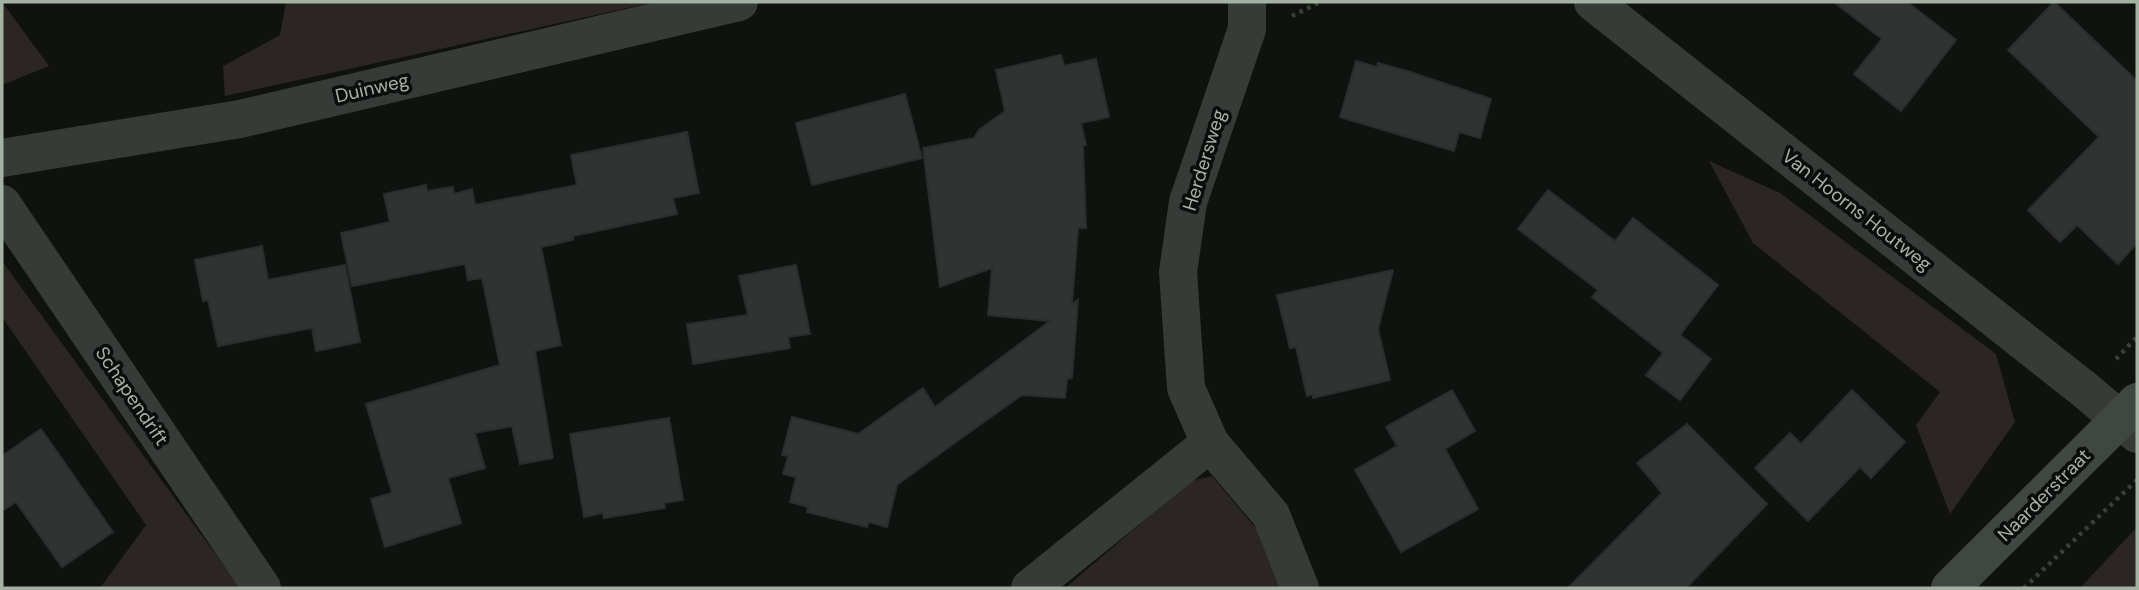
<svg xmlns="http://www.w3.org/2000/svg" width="2139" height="590" font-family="'DM Sans',sans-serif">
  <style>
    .green { fill: #2b2523 }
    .building { fill: #303331; stroke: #2a2d2b; stroke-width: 2 }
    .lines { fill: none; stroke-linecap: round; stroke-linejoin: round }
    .path { stroke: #3a3f3a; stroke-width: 4.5; stroke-dasharray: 3.5 5; stroke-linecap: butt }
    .street { stroke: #373b37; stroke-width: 38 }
    .secondary { stroke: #404640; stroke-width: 38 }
    .labels { text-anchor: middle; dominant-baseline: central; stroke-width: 7; stroke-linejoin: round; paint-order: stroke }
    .street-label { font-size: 19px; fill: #a5b1a3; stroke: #0b0c0c }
  </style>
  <rect width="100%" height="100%" fill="#101210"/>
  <!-- green -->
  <g class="green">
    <path d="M 2,2 L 49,66 L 2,85 Z"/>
    <path d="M 286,2 L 655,2 L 225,96 L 223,66 L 280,35 Z"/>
    <path d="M 1709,161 L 1780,193 L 1996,354 L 2015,422 L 1950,514 L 1916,425 L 1940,392 L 1753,243 Z"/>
    <path d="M 2,261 L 240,588 L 100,588 L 146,525 L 2,317 Z"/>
    <path d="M 1212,476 L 1265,539 L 1281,588 L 1065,588 L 1191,481 Z"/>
    <path d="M 2137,527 L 2137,588 L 2080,588 Z"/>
  </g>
  <!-- building -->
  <g class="building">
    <path d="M 1834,2 L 1907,2 L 1956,40 L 1901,111 L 1854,74 L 1882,39 Z"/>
    <path d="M 2054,2 L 2137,81 L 2137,243 L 2118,264 L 2077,225 L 2060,242 L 2028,210 L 2099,137 L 2008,50 Z"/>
    <path d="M 1061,55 L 1064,66 L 1096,59 L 1109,117 L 1081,123 L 1086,145 L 1083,146 L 1086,228 L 1078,228 L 1072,304 L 1078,300 L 1072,378 L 1067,379 L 1065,398 L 1022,395 L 960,439 L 897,485 L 887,527 L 869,522 L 867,527 L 807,512 L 808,507 L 790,502 L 796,477 L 783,474 L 788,456 L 782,455 L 792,417 L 858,434 L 923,388 L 935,407 L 1050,321 L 988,315 L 992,268 L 940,287 L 923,148 L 974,138 L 979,130 L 1005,111 L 996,70 Z"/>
    <path d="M 1356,61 L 1377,67 L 1378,63 L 1407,71 L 1491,99 L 1480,138 L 1459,132 L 1454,151 L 1340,117 Z"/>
    <path d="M 905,94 L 922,158 L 812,185 L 796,123 Z"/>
    <path d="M 687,132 L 699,193 L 673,198 L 677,214 L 573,236 L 573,240 L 541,247 L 561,345 L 535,351 L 553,458 L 520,464 L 512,426 L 475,433 L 485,468 L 448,478 L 461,523 L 385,547 L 371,499 L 392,493 L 366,404 L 500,365 L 482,278 L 468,280 L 465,264 L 352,286 L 341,233 L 390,222 L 384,194 L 426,185 L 427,191 L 453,187 L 454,194 L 472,189 L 475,205 L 577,185 L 571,155 Z"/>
    <path d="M 1548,190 L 1615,241 L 1633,218 L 1718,285 L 1680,335 L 1711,359 L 1680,400 L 1646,375 L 1663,353 L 1592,297 L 1598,290 L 1518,229 Z"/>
    <path d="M 262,246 L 268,280 L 345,265 L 360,342 L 316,351 L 312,328 L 218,346 L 208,300 L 203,301 L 195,260 Z"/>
    <path d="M 796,265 L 810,334 L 788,337 L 790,348 L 693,364 L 687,324 L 748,315 L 739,276 Z"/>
    <path d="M 1393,270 L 1378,329 L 1390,380 L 1313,398 L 1313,394 L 1307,396 L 1296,347 L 1290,348 L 1277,295 Z"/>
    <path d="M 1452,390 L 1475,431 L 1445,449 L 1478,509 L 1401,552 L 1355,470 L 1397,446 L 1386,427 Z"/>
    <path d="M 1852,390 L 1905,442 L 1871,478 L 1860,467 L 1808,521 L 1755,468 L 1790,433 L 1801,444 Z"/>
    <path d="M 669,418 L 683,500 L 664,503 L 665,508 L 604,518 L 603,513 L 584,517 L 570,434 Z"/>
    <path d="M 1687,424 L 1767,504 L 1686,588 L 1568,588 L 1662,493 L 1637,463 Z"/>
    <path d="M 41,429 L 113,532 L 62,567 L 16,502 L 2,511 L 2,456 Z"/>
  </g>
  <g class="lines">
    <!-- path -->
    <g class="path">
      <path d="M 1292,16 L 1320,2"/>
      <path d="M 2116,359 L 2137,337"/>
      <path d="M 2024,588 L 2137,480"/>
    </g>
    <!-- street -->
    <g class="street">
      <path d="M 1247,2 L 1247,29 L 1188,202 L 1178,272 L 1186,388 L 1210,443 L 1271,515 L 1300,588"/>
      <path d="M 1593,2 L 2085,390 L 2137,434"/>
      <path d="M 2,158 L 240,119 L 739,2"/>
      <path d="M 2,204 L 262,588"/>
      <path d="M 1030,588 L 1210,443"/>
    </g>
    <!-- secondary -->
    <path class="secondary" d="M 1950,588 L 2137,402"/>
  </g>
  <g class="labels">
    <!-- street labels -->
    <g class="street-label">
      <text transform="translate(372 88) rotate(-13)">Duinweg</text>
      <text transform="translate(1204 160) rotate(-73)">Herdersweg</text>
      <text transform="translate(1857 210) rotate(38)">Van Hoorns Houtweg</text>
      <text transform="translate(132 396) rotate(56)">Schapendrift</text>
      <text transform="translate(2044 495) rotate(-45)">Naarderstraat</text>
    </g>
  </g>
  <!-- border -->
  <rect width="2139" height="590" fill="none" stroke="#a5b1a3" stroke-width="7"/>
</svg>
